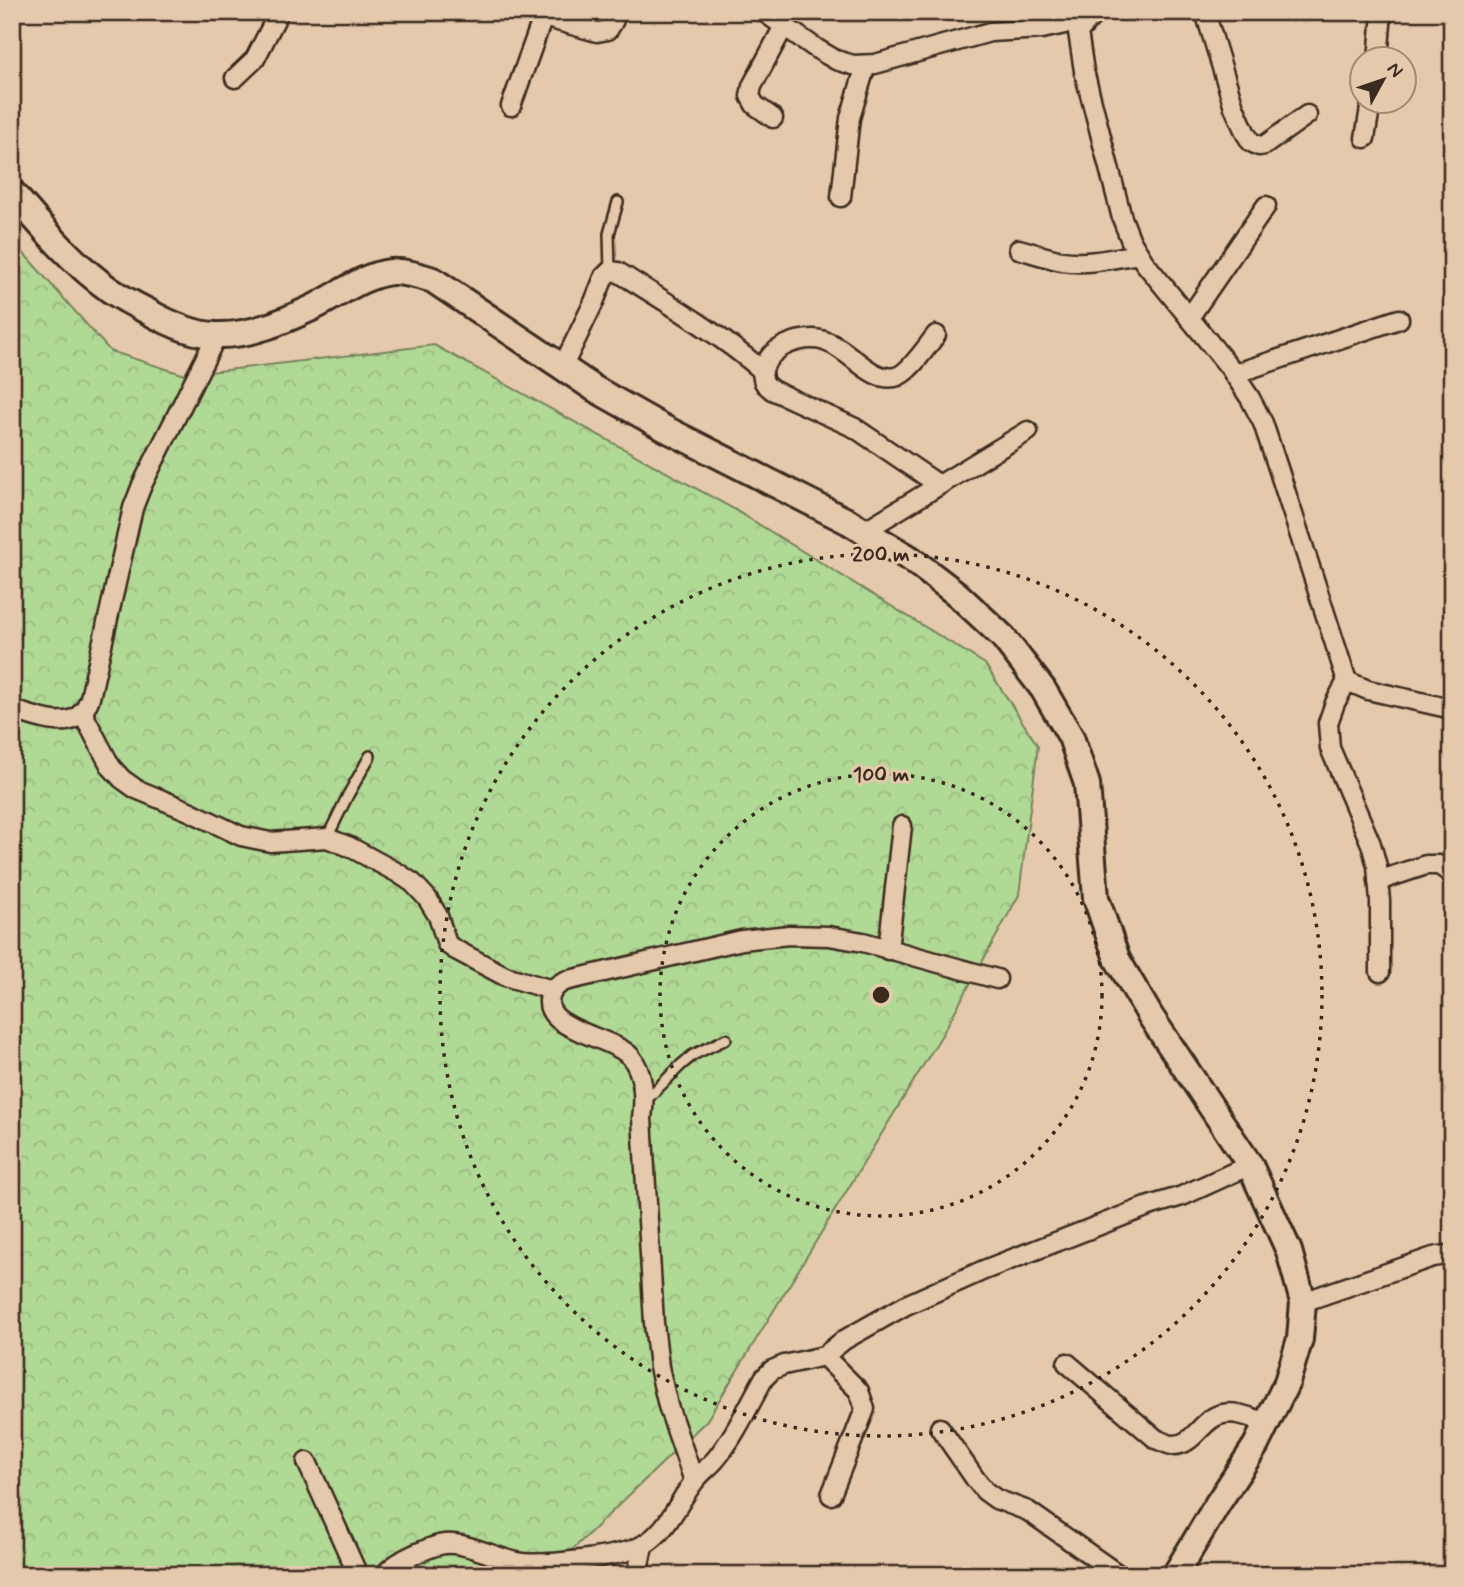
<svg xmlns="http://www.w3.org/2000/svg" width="1464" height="1587" font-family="Mynerve,sans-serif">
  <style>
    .forest { fill: url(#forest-crowns); stroke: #76825a; stroke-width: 2 }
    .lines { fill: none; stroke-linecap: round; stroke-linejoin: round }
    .lane-casing { stroke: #3b2a1e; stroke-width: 14 }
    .street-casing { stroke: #3b2a1e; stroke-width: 23 }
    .secondary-casing { stroke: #3b2a1e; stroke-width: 30 }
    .lane { stroke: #e5c9ac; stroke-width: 9 }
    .street { stroke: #e5c9ac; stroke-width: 18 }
    .secondary { stroke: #e5c9ac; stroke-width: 24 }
    .ring { fill: none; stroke: #3b2a1e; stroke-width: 3.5; stroke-dasharray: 3.5 7 }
    .centre { fill: #3b2a1e; stroke: #e5c9ac; stroke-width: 3.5 }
    .ring-label { font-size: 21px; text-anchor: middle; font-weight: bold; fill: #3b2a1e; stroke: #e5c9ac; stroke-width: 6; stroke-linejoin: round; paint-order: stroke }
  </style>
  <defs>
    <pattern id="forest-crowns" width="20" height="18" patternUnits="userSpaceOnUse" patternTransform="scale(1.75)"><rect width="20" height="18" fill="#b1d996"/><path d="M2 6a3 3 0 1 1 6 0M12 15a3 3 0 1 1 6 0" fill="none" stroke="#99ba81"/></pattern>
  </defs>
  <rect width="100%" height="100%" fill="#e5c9ac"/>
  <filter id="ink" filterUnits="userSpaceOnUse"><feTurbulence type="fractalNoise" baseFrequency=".0143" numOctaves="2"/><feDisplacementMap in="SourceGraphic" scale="14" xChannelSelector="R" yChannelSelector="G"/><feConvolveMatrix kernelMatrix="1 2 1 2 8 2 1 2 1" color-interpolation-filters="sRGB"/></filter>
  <g filter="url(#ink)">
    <!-- forest -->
    <path class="forest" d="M 12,240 L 110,351 L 185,375 L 434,345 L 734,509 L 985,664 L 1038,746 L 1019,895 L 943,1033 L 707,1420 L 546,1575 L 12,1575 Z"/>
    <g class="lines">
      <!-- lane casing -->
      <g class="lane-casing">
        <g id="lane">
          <path d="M 610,271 L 609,234 L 618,202"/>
          <path d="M 327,838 L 348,795 L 370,756"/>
          <path d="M 645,1101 L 681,1065 L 693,1055 L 726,1039"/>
        </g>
      </g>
      <!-- street casing -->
      <g class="street-casing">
        <g id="street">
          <path d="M 526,12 L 597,32 L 608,30 L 613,22 L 617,12"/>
          <path d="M 764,12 L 817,49 L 836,60 L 853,65 L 875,64 L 990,32 L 1042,29 L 1065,24"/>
          <path d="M 1096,12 L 1078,32 L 1084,71 L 1122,218 L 1131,241 L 1144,262 L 1230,368 L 1250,398 L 1263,423 L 1277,465 L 1347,681 L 1368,690 L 1452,709"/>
          <path d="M 1205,12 L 1234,107 L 1246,134 L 1251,142 L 1259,146 L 1265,145 L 1307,115"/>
          <path d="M 1378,60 L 1382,12"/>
          <path d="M 235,78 L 255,59 L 279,12"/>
          <path d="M 511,106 L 543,17"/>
          <path d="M 773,118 L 755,105 L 750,96 L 752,86 L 784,26"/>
          <path d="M 1365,138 L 1371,102"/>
          <path d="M 841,197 L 850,118 L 866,65"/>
          <path d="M 1019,249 C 1033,253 1048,258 1062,261 C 1088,265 1114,258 1139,254"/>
          <path d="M 1189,318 L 1266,206"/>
          <path d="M 936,335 C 927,346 908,375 895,377 C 867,383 844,339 813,339 C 794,339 771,348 764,367 C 762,371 762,377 764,382 C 766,386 769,387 772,390 L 855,428 L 939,485"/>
          <path d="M 562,368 L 594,302 L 604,277 L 610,271 L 618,272 C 668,303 718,333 763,371"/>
          <path d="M 1234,374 L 1399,319"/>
          <path d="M 864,531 L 1028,431"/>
          <path d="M 1347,681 L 1335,703 L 1328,723 L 1330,748 L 1371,844 L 1377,866 L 1380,901 L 1380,972"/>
          <path d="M 12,710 C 32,715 65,731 82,713 C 85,709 88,703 90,698 L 133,508 L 142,485 L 217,335"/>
          <path d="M 82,712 L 111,767 L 122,779 L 136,789 L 189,811 L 241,836 L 270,842 L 327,838 L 350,847 L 398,873 L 413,883 L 427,898 L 438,916 L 447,944 L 454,949 L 505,976 L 552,990"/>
          <path d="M 1378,881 L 1426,865 L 1439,865 L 1452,874"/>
          <path d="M 888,950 L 902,826"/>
          <path d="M 1303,1302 L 1433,1257 L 1452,1254"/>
          <path d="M 824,1356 L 859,1391 L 865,1409 L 831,1495"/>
          <path d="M 1067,1363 L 1156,1439 C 1161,1441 1167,1444 1172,1445 C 1194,1447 1202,1417 1223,1414 C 1238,1411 1254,1419 1267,1423"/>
          <path d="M 940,1428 L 976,1480 L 985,1491 L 996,1499 L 1028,1511 L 1119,1575"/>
          <path d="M 307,1462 L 358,1575"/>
          <path d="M 694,1481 L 668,1406 L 659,1367 L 654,1323 L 642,1118 C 645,1098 644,1072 630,1056 C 612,1037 547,1030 549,1001 C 550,991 556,985 565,981 L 742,940 L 789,935 L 829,936 L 863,942 L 997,979"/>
          <path d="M 384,1575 C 392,1566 404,1559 415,1554 C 425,1550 434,1545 445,1544 C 467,1542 495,1558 517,1562 C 540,1567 623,1557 643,1545 C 667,1532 677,1504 693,1483 C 699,1474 708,1468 715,1460 C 735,1436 749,1405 764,1378 L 772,1370 L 784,1365 L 824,1356 L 844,1340 L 906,1305 L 984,1270 L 1146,1207 L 1182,1196 L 1250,1165"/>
          <path d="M 637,1575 L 643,1546"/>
        </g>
      </g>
      <!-- secondary casing -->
      <g class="secondary-casing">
        <path id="secondary" d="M 12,192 C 42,227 72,263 110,290 C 122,298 135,305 147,311 C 168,323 193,335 217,335 C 251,336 284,321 314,307 C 339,295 363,275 391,272 C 405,271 420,276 433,280 L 595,389 L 664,428 L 849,522 L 911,559 L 957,594 L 1003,637 L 1043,689 L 1071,737 L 1087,784 L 1096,898 L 1117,959 L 1151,1017 L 1250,1165 L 1289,1251 L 1303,1302 L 1300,1339 L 1287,1382 L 1256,1445 L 1218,1503 L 1175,1575"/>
      </g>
      <!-- lane -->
      <use href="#lane" class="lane"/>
      <!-- street -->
      <use href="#street" class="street"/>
      <!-- secondary -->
      <use href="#secondary" class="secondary"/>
    </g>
  </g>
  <!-- distance rings -->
  <g class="ring">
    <circle cx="881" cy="995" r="221"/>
    <circle cx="881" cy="995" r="441"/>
  </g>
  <circle cx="881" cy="995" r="10" class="centre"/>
  <g class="ring-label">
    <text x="881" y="561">200 m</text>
    <text x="881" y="781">100 m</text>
  </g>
  <!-- margin -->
  <rect width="1464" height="1587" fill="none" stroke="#e5c9ac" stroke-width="42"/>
  <rect x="21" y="21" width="1422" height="1545" fill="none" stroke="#3b2a1e" stroke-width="2.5" filter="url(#ink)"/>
  <!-- north arrow -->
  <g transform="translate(1383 80) rotate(50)"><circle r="33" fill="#e5c9ac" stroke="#a18973" stroke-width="2"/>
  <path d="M0-5L12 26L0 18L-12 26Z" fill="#3b2a1e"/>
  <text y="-10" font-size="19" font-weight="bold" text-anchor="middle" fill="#3b2a1e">N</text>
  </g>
</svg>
